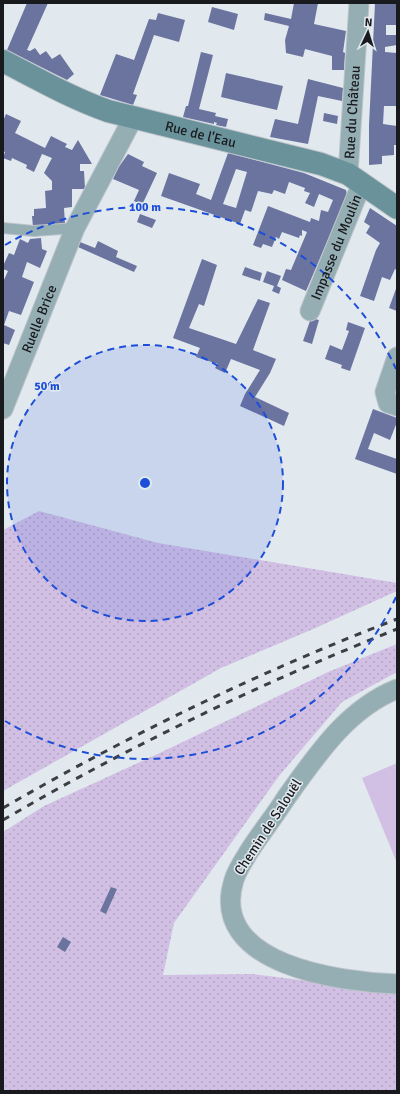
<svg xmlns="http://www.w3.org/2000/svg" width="400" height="1094" font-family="Signika,sans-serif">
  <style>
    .grass { fill: url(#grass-dots) }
    .park { fill: #d1c0e4 }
    .building { fill: #6b749f; fill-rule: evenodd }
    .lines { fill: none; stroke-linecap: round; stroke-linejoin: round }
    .lane-casing { stroke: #bdc4c9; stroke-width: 12 }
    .street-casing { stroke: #bdc4c9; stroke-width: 21 }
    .secondary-casing { stroke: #bdc4c9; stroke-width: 24 }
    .lane { stroke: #94aeb4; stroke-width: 10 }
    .street { stroke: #94aeb4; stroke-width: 19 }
    .secondary { stroke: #6a929a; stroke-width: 22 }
    .rail { stroke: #3b3e42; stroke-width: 3; stroke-dasharray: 7 7; stroke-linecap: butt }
    .ring { fill: none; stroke: #1d4ed8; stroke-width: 2; stroke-dasharray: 7 5 }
    .labels { text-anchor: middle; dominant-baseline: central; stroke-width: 3; stroke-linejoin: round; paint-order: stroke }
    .street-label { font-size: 14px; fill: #181a1d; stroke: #e1e9ef }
    .centre { fill: #1d4ed8; stroke: #e1e9ef; stroke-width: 2 }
    .ring-label { font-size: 12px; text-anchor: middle; font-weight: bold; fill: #1d4ed8; stroke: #e1e9ef; stroke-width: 3; stroke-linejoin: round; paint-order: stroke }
  </style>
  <defs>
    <pattern id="grass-dots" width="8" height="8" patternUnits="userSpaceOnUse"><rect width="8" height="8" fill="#d1c0e4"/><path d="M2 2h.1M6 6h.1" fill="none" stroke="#b3a4c3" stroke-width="1.8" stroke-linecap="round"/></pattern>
  </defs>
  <rect width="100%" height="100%" fill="#e1e9ef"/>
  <!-- grass -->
  <g class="grass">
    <path d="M 39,511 L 158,543 L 397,583 L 397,591 L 311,630 L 221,668 L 3,791 L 3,530 Z"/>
    <path d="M 397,644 L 397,672 L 342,702 L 279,776 L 174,923 L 163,975 L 253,974 L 397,992 L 397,1091 L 3,1091 L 3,832 L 44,806 L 164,751 L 328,672 Z"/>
  </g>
  <!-- park -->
  <path class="park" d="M 397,763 L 397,863 L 362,778 Z"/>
  <!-- building -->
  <g class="building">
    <path d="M 27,3 L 48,3 L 27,50 L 30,51 L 35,48 L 40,55 L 46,51 L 52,59 L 60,54 L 74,74 L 67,80 L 7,50 Z"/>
    <path d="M 294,3 L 318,3 L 314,24 L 346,31 L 343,52 L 345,53 L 344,70 L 332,70 L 332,56 L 305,49 L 303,57 L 286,53 L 285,40 L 289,26 L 264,20 L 265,13 L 291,19 Z"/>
    <path d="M 375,3 L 397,3 L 397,25 L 386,25 L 386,35 L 397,35 L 397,45 L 385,47 L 385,52 L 397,53 L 397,106 L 384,106 L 383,124 L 397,126 L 397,145 L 394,145 L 394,155 L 382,156 L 382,164 L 369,165 L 369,125 Z"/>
    <path d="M 212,7 L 238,14 L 234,30 L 208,22 Z"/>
    <path d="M 158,13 L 185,20 L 179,42 L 154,35 L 133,94 L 137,95 L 133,105 L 100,95 L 116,54 L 134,60 L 149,19 L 156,20 Z"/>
    <path d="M 201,52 L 213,55 L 199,109 L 216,113 L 215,116 L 228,119 L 226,127 L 216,125 L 217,123 L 214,122 L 214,124 L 183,117 L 186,106 L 188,106 Z"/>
    <path d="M 226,73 L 283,86 L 277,110 L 221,97 Z"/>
    <path d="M 308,79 L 343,88 L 342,101 L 318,96 L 308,144 L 270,137 L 275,119 L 298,124 Z"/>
    <path d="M 324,113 L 338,116 L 337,124 L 323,121 Z"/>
    <path d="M 6,114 L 21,121 L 15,133 L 45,148 L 51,136 L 67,144 L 65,147 L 72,150 L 78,140 L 92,164 L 80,164 L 80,171 L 84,171 L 85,189 L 72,189 L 72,207 L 64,208 L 65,224 L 33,227 L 32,216 L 34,216 L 34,209 L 46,208 L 45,191 L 52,190 L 52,181 L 44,173 L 52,158 L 42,154 L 34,172 L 26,168 L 27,165 L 12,158 L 11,161 L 3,158 L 5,152 L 3,151 L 3,121 Z"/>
    <path d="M 228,153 L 304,173 L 346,190 L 347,195 L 306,291 L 282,280 L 286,269 L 291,270 L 307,232 L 302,230 L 302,236 L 300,235 L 299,238 L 282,232 L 279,239 L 276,237 L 272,247 L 263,244 L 261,248 L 253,245 L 268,206 L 310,222 L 311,218 L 319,221 L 321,210 L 328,212 L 333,200 L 319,194 L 314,207 L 305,203 L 310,193 L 304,191 L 305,188 L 289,182 L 285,194 L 274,190 L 272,194 L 258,191 L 251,212 L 245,210 L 240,224 L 161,196 L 169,173 L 200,184 L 196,194 L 211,200 ZM 236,169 L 247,172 L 236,208 L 223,204 Z"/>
    <path d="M 128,154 L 144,162 L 142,166 L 157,173 L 142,205 L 134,201 L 139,190 L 113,179 L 118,168 Z"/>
    <path d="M 370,208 L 397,226 L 397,270 L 395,269 L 390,280 L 382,277 L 374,301 L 360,296 L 376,250 L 380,243 L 366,233 L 370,226 L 364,222 Z"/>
    <path d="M 140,214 L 156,220 L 152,228 L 137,222 Z"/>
    <path d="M 41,238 L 42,249 L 47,251 L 40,268 L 27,262 L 22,277 L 34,282 L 21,315 L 9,311 L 4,325 L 15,330 L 9,345 L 3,343 L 3,282 L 8,271 L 3,269 L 3,266 L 9,253 L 14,255 L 20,239 L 28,243 L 30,239 Z"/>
    <path d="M 98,241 L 118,251 L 116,257 L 137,266 L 134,272 L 78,247 L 80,242 L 95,248 Z"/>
    <path d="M 202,259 L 217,265 L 204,306 L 199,304 L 189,328 L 236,344 L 258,299 L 270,303 L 253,350 L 276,359 L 270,373 L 255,397 L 289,413 L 284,426 L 240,406 L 245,394 L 260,370 L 231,359 L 225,373 L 215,368 L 218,364 L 196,357 L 200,348 L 173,338 Z"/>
    <path d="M 245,267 L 262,273 L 260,281 L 242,275 Z"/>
    <path d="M 267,271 L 281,276 L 277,286 L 281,288 L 279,294 L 272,291 L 274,286 L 263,282 Z"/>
    <path d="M 397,286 L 397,311 L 389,308 Z"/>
    <path d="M 311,318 L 319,320 L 312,344 L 303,341 Z"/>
    <path d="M 348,322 L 365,328 L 350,371 L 341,368 L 342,365 L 325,359 L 330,345 L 342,350 L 349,331 L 346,330 Z"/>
    <path d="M 373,409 L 397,418 L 397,422 L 390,440 L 374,433 L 368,449 L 397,459 L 397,474 L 355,459 Z"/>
    <path d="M 111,887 L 117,889 L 106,914 L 100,911 Z"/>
    <path d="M 63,937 L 71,942 L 65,952 L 57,947 Z"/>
  </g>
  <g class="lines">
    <!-- lane casing -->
    <g class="lane-casing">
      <path id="lane" d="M 3,228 L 34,231 L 75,228"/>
    </g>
    <!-- street casing -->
    <g class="street-casing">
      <g id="street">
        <path id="s1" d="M 348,174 L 359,3"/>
        <path id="s2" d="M 310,311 L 362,183"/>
        <path d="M 397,357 L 385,392 L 388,403 L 397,406"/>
        <path id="s3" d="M 3,409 L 75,228 L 133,118"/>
        <path d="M 397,689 C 347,709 316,756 286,798 C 274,817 260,834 248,853 C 243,862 237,870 234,880 C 207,965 341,982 397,984"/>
      </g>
    </g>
    <!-- secondary casing -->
    <g class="secondary-casing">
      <g id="secondary">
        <path id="s4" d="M 3,61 C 38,79 71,98 108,111 L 321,164 L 348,174 L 397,208"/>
      </g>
    </g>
    <!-- lane -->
    <use href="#lane" class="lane"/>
    <!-- street -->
    <use href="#street" class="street"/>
    <!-- secondary -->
    <use href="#secondary" class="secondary"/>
    <!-- rail -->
    <g class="rail">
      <path d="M 3,808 C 129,735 261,671 397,619"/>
      <path d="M 3,820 C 131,745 260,684 397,629"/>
    </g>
  </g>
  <!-- distance rings -->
  <circle cx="145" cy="483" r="138" fill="#1d4ed8" fill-opacity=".12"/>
  <g class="ring">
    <circle cx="145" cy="483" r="138"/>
    <path d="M396 597A276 276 0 0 1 5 721M5 245A276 276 0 0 1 396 369"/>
  </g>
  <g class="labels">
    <!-- street labels -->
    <g class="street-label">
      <text stroke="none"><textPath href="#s1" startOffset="62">Rue du Château</textPath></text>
      <text stroke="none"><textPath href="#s4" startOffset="212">Rue de l'Eau</textPath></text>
      <text stroke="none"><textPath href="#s2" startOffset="69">Impasse du Moulin</textPath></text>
      <text stroke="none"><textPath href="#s3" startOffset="97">Ruelle Brice</textPath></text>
      <text transform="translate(268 827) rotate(-57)">Chemin de Salouël</text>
    </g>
  </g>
  <circle cx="145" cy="483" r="6" class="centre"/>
  <g class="ring-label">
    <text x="145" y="211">100 m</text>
    <text x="47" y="390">50 m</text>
  </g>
  <!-- border -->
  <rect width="400" height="1094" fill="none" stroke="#181a1d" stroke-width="8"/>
  <!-- north arrow -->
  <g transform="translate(368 32) rotate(4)" stroke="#e1e9ef" stroke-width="3" paint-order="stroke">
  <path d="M0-3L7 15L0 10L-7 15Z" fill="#181a1d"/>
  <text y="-6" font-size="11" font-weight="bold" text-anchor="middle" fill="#181a1d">N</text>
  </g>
</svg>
